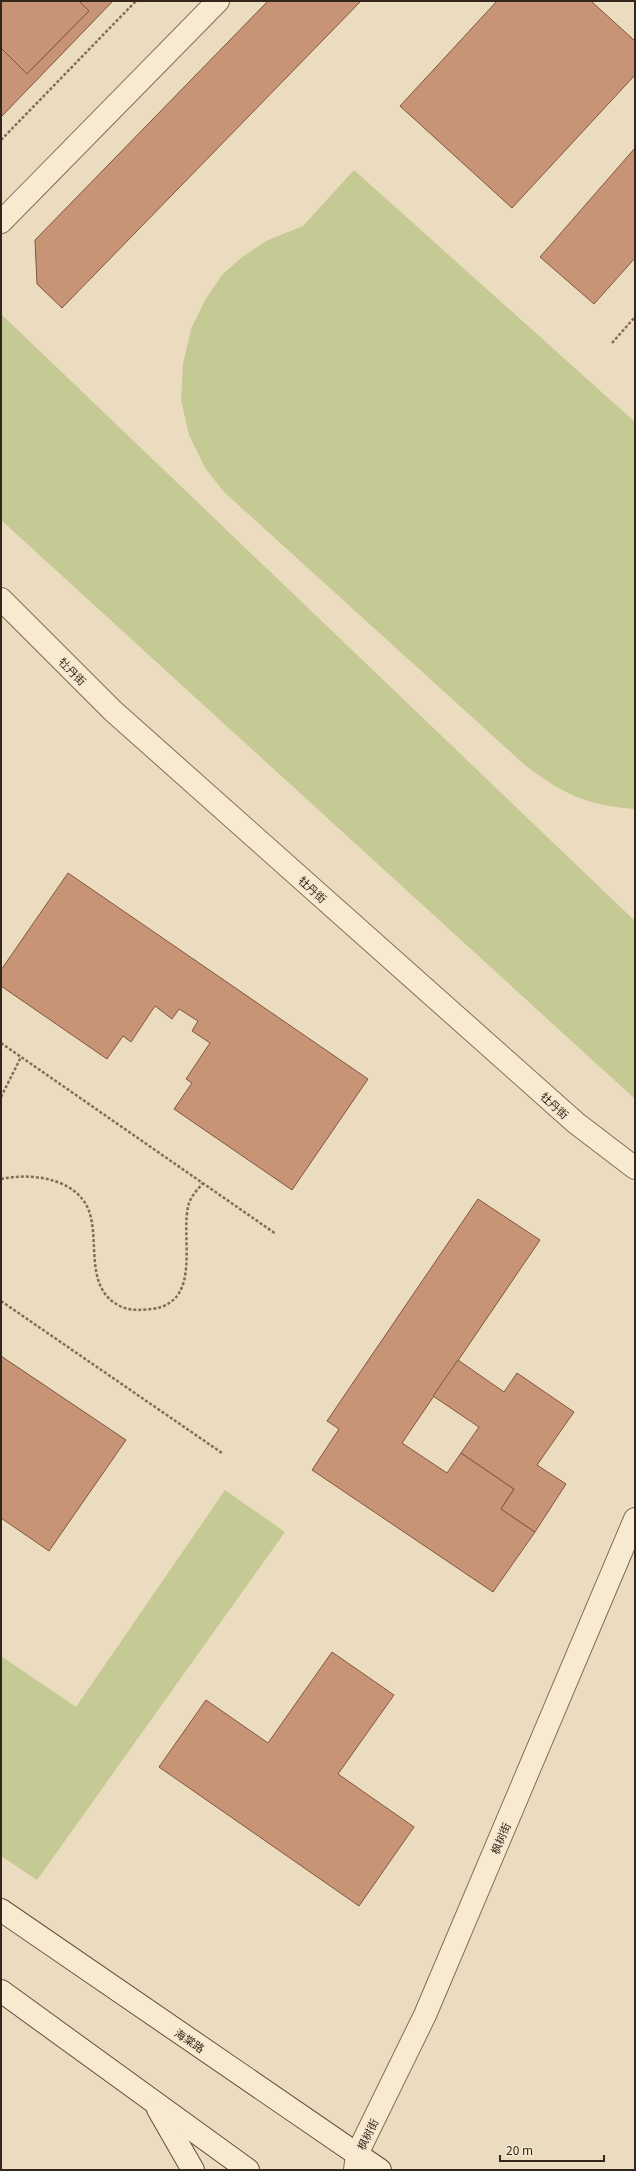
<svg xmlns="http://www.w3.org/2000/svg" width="636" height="2171" font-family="Georgia,'Noto Sans SC',serif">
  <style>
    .green { fill: #c5c993 }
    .building { fill: #c89476; stroke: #81563f }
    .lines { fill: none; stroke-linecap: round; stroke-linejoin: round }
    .minor-casing { stroke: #836d58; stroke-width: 24 }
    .tertiary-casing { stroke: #836d58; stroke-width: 24 }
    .secondary-casing { stroke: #654e3b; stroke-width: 24 }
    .path { stroke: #836d58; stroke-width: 2.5; stroke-dasharray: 3 2; stroke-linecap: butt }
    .minor { stroke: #f7ead1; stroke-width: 22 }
    .tertiary { stroke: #f7ead1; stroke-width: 22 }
    .secondary { stroke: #f7ead1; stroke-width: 22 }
    .labels { text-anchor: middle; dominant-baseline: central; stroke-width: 3; stroke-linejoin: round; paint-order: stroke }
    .street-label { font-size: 11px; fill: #33261c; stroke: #f3e7ce }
  </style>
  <rect width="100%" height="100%" fill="#ecdcbf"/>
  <!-- green -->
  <g class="green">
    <path d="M 354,170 L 635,422 L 635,809 C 586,805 565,795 526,766 L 224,492 L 205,468 L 189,435 L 181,400 L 183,364 L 191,329 L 205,300 L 222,275 L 242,257 L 268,240 L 303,226 Z"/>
    <path d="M 1,314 L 635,921 L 635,1099 L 1,520 Z"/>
    <path d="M 225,1490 L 285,1532 L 37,1880 L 1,1856 L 1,1656 L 76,1707 Z"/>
  </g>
  <!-- building -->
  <g class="building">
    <path d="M 1,1 L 79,1 L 89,11 L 27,74 L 1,48 Z"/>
    <path d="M 79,1 L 113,1 L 1,117 L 1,48 L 27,74 L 89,11 Z"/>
    <path d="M 268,1 L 361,1 L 62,308 L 37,284 L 35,240 Z"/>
    <path d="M 497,1 L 591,1 L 635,41 L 635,75 L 512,208 L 400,106 Z"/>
    <path d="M 635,148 L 635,258 L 594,304 L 540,257 Z"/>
    <path d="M 68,873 L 368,1079 L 292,1190 L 174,1109 L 192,1083 L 186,1079 L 210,1043 L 192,1031 L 198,1021 L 179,1009 L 172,1019 L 155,1006 L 131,1042 L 123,1036 L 107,1059 L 1,986 L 1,970 Z"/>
    <path d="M 478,1199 L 540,1240 L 402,1443 L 447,1473 L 461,1453 L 514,1489 L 501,1509 L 535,1532 L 493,1592 L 312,1470 L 339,1429 L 327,1421 Z"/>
    <path d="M 1,1356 L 126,1440 L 49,1551 L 1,1518 Z"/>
    <path d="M 458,1360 L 504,1392 L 517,1373 L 574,1412 L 537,1465 L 566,1484 L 535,1532 L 501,1509 L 514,1489 L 461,1453 L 479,1427 L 433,1396 Z"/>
    <path d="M 332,1652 L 394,1695 L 338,1774 L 414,1827 L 359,1906 L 159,1767 L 206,1700 L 268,1743 Z"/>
  </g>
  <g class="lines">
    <!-- minor casing -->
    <g class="minor-casing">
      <g id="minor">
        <path d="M 1,222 L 218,1"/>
        <path d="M 1,599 L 113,711 L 576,1123 L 635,1168"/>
      </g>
    </g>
    <!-- tertiary casing -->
    <g class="tertiary-casing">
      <path id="tertiary" d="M 355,2170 L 357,2154 L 425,2015 L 635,1519"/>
    </g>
    <!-- secondary casing -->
    <g class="secondary-casing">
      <g id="secondary">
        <path d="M 1,1910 L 380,2170"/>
        <path d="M 1,1991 L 248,2170"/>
        <path d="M 158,2109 L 193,2170"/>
      </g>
    </g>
    <!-- path -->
    <g class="path">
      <path d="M 1,140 L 136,1"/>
      <path d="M 612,343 L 635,317"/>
      <path d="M 1,1043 L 276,1234"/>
      <path d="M 1,1097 L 21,1057"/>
      <path d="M 1,1179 C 34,1172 83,1179 91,1218 C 98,1249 86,1291 122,1307 C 132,1311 142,1310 152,1309 C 204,1302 179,1236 189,1203 C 192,1195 198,1189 203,1183"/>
      <path d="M 1,1301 L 222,1453"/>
    </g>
    <!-- minor -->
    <use href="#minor" class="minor"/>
    <!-- tertiary -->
    <use href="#tertiary" class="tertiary"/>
    <!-- secondary -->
    <use href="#secondary" class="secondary"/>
  </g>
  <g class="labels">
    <!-- street labels -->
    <g class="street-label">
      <text transform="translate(73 671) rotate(45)">牡丹街</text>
      <text transform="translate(313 889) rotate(42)">牡丹街</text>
      <text transform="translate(555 1105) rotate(42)">牡丹街</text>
      <text transform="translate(500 1838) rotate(-67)">枫树街</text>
      <text transform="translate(190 2040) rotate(34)">海棠路</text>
      <text transform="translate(367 2134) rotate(-64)">枫树街</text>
    </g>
  </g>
  <!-- border -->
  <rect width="636" height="2171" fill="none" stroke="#33261c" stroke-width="4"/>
  <!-- scale -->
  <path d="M500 2155v6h104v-6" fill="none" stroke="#33261c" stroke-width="2"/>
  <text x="506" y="2155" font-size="12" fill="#33261c" stroke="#f3e7ce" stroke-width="3" paint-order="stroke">20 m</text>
</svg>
